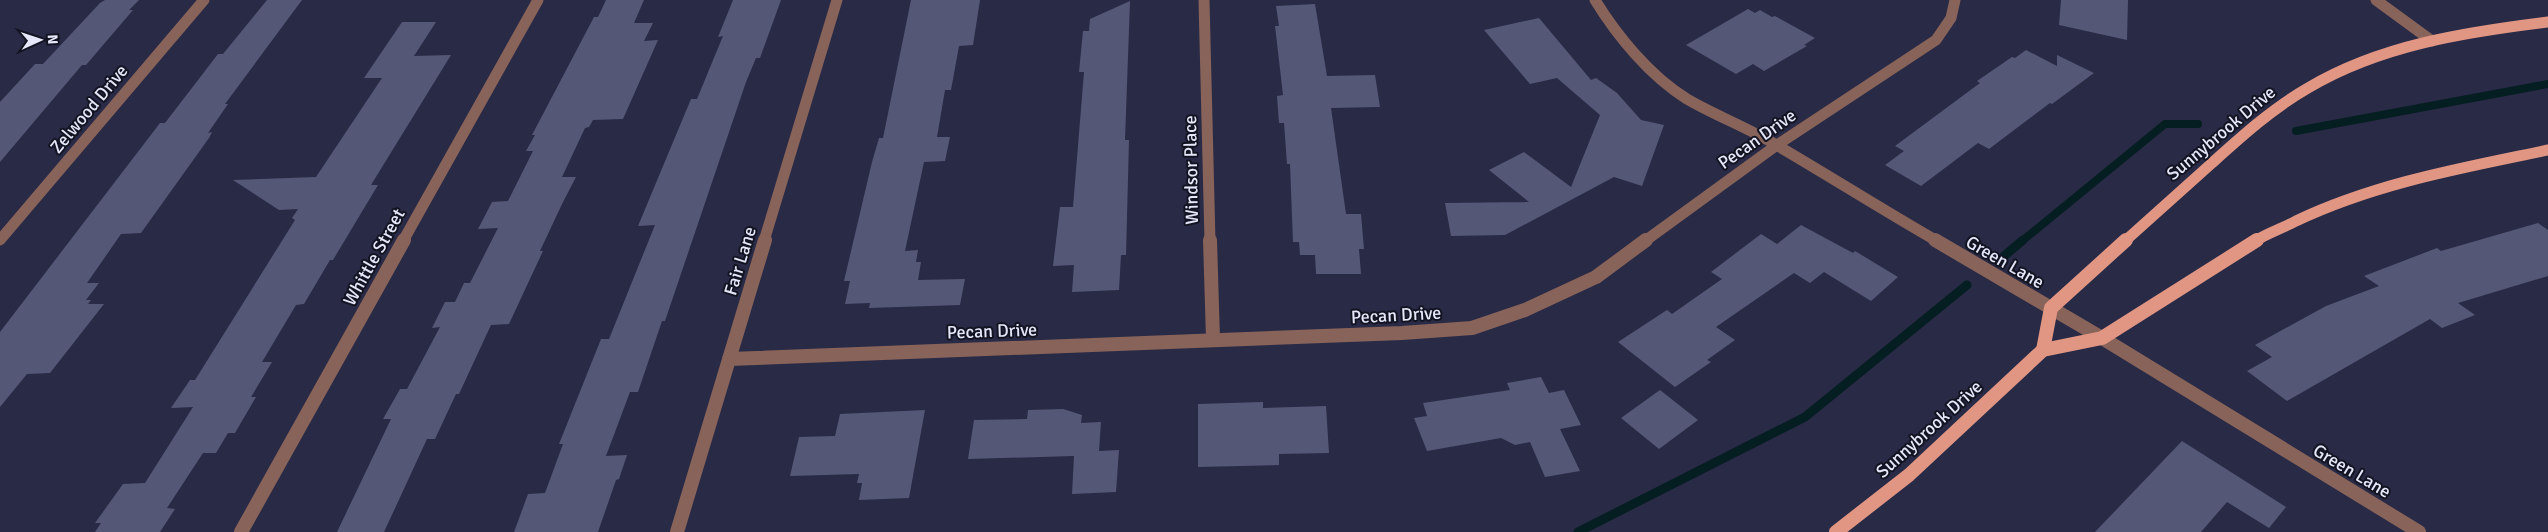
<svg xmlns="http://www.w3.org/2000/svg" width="2548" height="532" font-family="Signika,sans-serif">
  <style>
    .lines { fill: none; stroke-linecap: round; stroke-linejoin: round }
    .stream-far1 { stroke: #051e21; stroke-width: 8 }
    .stream { stroke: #051e21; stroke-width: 9 }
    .building { fill: #555776 }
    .minor-far1 { stroke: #886359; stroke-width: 11 }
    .minor { stroke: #886359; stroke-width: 14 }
    .major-far1 { stroke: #e19683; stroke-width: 11 }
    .major { stroke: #e19683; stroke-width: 14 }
    .labels { text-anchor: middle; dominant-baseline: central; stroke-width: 4; stroke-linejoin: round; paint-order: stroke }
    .street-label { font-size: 18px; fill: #e5e7fa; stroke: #131421 }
  </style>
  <rect width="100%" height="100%" fill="#292a46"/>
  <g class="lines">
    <!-- stream-far1 -->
    <g class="stream-far1">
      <path d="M 2296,131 L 2548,84"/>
      <path d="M 2022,241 L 2165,124 L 2198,124"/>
    </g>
    <!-- stream -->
    <g class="stream">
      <path d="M 2003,257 L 2023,240"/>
      <path d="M 1578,532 L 1805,417 L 1967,285"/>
    </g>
  </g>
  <!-- building -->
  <g class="building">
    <path d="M 105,0 L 139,0 L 129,10 L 133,10 L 86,65 L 82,65 L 0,162 L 0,102 L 35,64 L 43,64 L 100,3 Z"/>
    <path d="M 267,0 L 302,0 L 225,104 L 228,104 L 208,133 L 212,132 L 209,138 L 141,233 L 121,234 L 87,283 L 99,283 L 86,300 L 91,300 L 88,304 L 104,304 L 50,373 L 27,374 L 0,407 L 0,332 L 160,123 L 165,123 L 218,54 L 223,54 Z"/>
    <path d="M 606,0 L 644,0 L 634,23 L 653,23 L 644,41 L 658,40 L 623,119 L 593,120 L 589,127 L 585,128 L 562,177 L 576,177 L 562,204 L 540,251 L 543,251 L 509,324 L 491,325 L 459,394 L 456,394 L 435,439 L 427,439 L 384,532 L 337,532 L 391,419 L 383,419 L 400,389 L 407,389 L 440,327 L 432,328 L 445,302 L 455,302 L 464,283 L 470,283 L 498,228 L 478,229 L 492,202 L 508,201 L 533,151 L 526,151 L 535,135 L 532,135 L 594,17 L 598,17 Z"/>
    <path d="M 733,0 L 781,0 L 760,58 L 756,58 L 746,82 L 665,321 L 662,321 L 638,392 L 630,392 L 606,456 L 627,455 L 619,479 L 616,480 L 598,532 L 514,532 L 528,494 L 545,493 L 563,444 L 559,444 L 601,339 L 609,339 L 655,225 L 638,226 L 691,99 L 697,99 L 723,36 L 718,37 Z"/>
    <path d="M 911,0 L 980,0 L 973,45 L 959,46 L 951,90 L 945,90 L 937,137 L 950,137 L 945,161 L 924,162 L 905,251 L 918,250 L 916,262 L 921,262 L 918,280 L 965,279 L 960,305 L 869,308 L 870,303 L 845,304 L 850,281 L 844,281 L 872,162 L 879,138 L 883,138 Z"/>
    <path d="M 2061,0 L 2128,0 L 2127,40 L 2059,25 Z"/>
    <path d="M 1130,1 L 1125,140 L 1129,140 L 1126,255 L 1121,255 L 1119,290 L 1072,292 L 1074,265 L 1053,266 L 1060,207 L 1073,207 L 1084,72 L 1079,72 L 1083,31 L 1089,31 L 1090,19 Z"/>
    <path d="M 1315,4 L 1327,76 L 1375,75 L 1380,107 L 1331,108 L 1346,214 L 1361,214 L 1364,249 L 1359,249 L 1361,274 L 1316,274 L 1315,255 L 1300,255 L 1299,242 L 1293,242 L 1290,164 L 1287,164 L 1284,123 L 1279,123 L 1277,96 L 1283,95 L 1275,26 L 1279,26 L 1276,6 Z"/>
    <path d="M 1748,9 L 1755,13 L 1760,10 L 1772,17 L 1775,16 L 1815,38 L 1804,45 L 1807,46 L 1764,71 L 1753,64 L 1736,74 L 1686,45 Z"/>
    <path d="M 1539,18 L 1591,80 L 1596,78 L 1617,93 L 1641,120 L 1664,125 L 1642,186 L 1614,177 L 1505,235 L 1451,236 L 1445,203 L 1529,202 L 1489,170 L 1524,152 L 1571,187 L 1600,115 L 1557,78 L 1530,84 L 1484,30 Z"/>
    <path d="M 402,22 L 436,22 L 414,56 L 451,55 L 371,185 L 378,185 L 333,260 L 330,260 L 304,304 L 296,305 L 262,362 L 272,362 L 251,397 L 256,397 L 235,433 L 228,433 L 216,453 L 203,453 L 167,508 L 175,509 L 160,532 L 95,532 L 101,523 L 95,523 L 123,484 L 145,483 L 193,407 L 171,408 L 190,380 L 195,380 L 295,220 L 292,218 L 298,209 L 279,210 L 233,180 L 316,177 L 382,78 L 364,78 Z"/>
    <path d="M 2026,50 L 2057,66 L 2057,55 L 2094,73 L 2052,104 L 2050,103 L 1989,149 L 1978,143 L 1921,186 L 1885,165 L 1904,151 L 1895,146 L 1980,83 L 1977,81 L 2012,57 L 2015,58 Z"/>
    <path d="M 2538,223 L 2548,230 L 2548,276 L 2458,303 L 2475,315 L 2442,328 L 2430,319 L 2287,401 L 2247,371 L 2272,357 L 2255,345 L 2326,306 L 2379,286 L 2364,276 L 2437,248 L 2441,251 Z"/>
    <path d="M 1801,225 L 1853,253 L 1855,251 L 1898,277 L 1871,301 L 1824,272 L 1810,283 L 1794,273 L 1716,327 L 1735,340 L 1707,360 L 1711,362 L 1675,387 L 1618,342 L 1667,310 L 1672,314 L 1722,279 L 1711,272 L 1761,234 L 1777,244 Z"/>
    <path d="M 1541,377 L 1549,393 L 1564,390 L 1581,425 L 1560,429 L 1580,471 L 1545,477 L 1530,442 L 1515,445 L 1501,438 L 1427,451 L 1414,418 L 1427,416 L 1423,403 L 1510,390 L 1507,383 Z"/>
    <path d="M 1660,390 L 1698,420 L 1659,449 L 1621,418 Z"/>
    <path d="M 1263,402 L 1263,408 L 1326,406 L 1329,453 L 1279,454 L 1279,465 L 1198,467 L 1198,404 Z"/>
    <path d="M 1063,409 L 1082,415 L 1081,423 L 1101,422 L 1099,451 L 1119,450 L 1116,492 L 1072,494 L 1074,456 L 968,459 L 974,420 L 1027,419 L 1028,410 Z"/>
    <path d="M 925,410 L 909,498 L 859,500 L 862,483 L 857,483 L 859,474 L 790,476 L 799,437 L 835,436 L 840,414 Z"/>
    <path d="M 2182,441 L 2286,507 L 2269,528 L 2227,502 L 2201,532 L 2095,532 Z"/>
  </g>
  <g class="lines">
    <!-- minor-far1 -->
    <g class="minor-far1">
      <path d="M 1204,0 L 1210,241"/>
      <path d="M 1595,0 C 1617,36 1650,76 1687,99 C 1716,116 1749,128 1778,146 C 1831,177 1883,210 1937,241"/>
      <path d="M 2376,0 L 2432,41"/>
      <path d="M 0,240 L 204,0"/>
      <path d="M 403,241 L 538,0"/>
      <path d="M 764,241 L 837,0"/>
      <path d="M 1645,241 L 1777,145 L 1936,40 L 1951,18 L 1955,0"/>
    </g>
    <!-- minor -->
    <g class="minor">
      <path d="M 1210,240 L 1213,339"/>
      <path d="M 1935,240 L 2102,338 L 2419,532"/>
      <path d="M 729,359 L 1402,333 L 1472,328 L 1525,310 L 1596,277 L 1646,240"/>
      <path d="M 241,532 L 404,240"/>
      <path d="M 677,532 L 765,240"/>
    </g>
    <!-- major-far1 -->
    <g class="major-far1">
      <path d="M 2125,241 C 2154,215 2183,189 2212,163 C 2242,136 2273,108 2308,88 C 2380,45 2466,32 2548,22"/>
      <path d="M 2255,241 C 2268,233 2283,228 2296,221 C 2376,183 2462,168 2548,150"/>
    </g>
    <!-- major -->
    <g class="major">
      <path d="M 2043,350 L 2051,308 L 2126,240"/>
      <path d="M 1836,532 L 1909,475 L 2043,350 L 2102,338 L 2257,240"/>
    </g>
  </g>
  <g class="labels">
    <!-- street labels -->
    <g class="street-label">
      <text transform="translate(89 109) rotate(-50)">Zelwood Drive</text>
      <text transform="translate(2221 133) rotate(-40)">Sunnybrook Drive</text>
      <text transform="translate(1757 139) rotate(-35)">Pecan Drive</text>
      <text transform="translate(1191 170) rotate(-91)">Windsor Place</text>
      <text transform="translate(374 257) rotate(-61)">Whittle Street</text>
      <text transform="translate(740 261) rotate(-73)">Fair Lane</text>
      <text transform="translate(2005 262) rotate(30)">Green Lane</text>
      <text transform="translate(1396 315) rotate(-3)">Pecan Drive</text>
      <text transform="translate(992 331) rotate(-2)">Pecan Drive</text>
      <text transform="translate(1929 429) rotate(-42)">Sunnybrook Drive</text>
      <text transform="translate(2352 471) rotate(31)">Green Lane</text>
    </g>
  </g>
  <!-- north arrow -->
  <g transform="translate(40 40) rotate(87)" stroke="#131421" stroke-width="4" paint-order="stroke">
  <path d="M0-4L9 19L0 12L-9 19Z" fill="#e5e7fa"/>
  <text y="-8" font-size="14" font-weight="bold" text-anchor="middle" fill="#e5e7fa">N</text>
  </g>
</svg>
